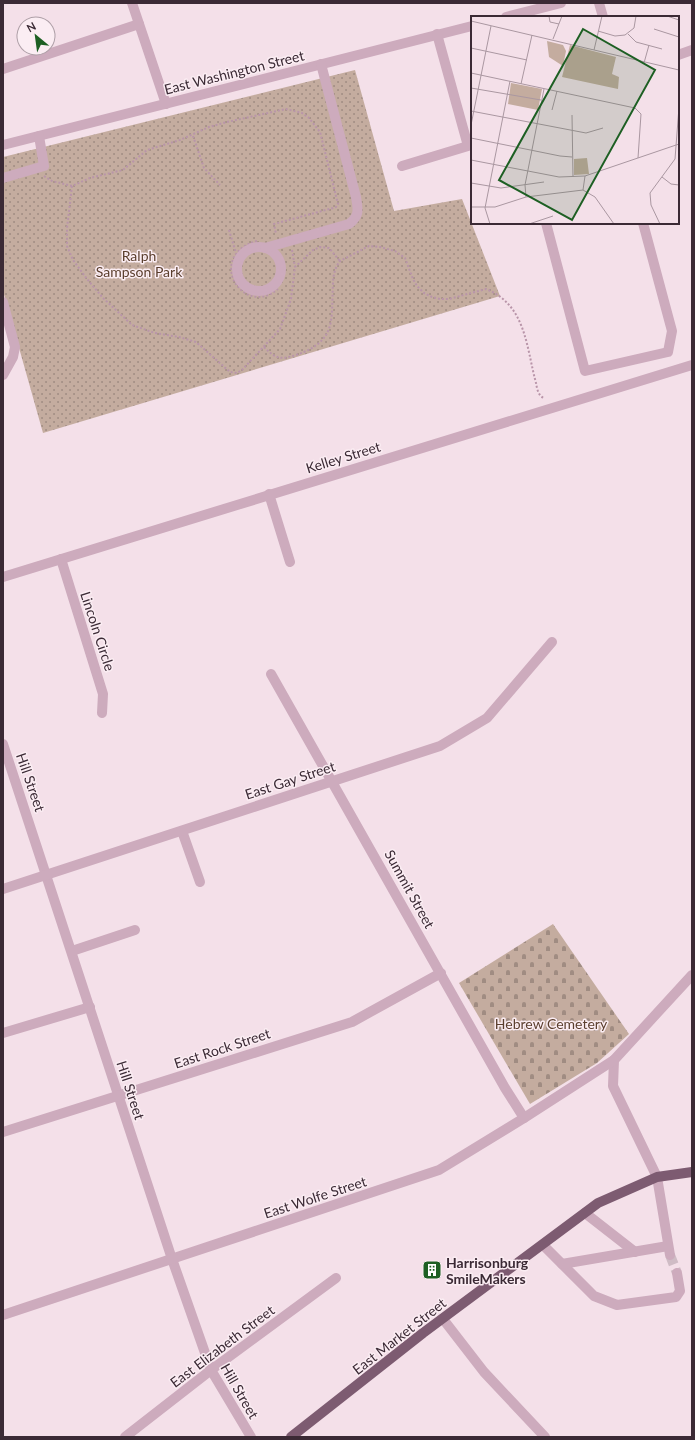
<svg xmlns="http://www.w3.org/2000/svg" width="695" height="1440" font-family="Lato,sans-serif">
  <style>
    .cemetery { fill: url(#cemetery-stones) }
    .park { fill: url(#park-dots) }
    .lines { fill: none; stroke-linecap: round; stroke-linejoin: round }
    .minor-tunnel { stroke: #cfbcc5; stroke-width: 10; stroke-dasharray: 10 5; stroke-linecap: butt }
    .path { stroke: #b995a9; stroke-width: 2; stroke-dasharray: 2 2; stroke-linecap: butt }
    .minor { stroke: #cdabbd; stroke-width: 10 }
    .major { stroke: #7d5b71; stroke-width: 10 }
    .labels { text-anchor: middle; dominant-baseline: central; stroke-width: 3; stroke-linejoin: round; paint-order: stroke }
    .street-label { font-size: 14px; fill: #3b2a35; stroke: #fbedf3 }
    .park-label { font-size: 14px; fill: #5a3e2d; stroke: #fbedf3 }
    .poi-label { font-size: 14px; font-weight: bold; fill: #3b2a35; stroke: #fbedf3; text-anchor: start }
    .inset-road { fill: none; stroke: #aa97a1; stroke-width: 1 }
    .view { fill: #1d5f23; fill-opacity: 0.15; stroke: #1d5f23; stroke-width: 2 }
    .inset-edge { fill: none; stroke: #3b2a35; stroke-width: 2 }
  </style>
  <defs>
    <pattern id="cemetery-stones" width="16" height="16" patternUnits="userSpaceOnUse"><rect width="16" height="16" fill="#c4ac9f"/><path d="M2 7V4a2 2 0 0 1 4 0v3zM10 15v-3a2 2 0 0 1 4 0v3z" fill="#a08c82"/></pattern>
    <pattern id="park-dots" width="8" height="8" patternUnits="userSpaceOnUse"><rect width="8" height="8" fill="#c4ac9f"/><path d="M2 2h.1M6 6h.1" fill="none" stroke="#a08c82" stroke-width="1.8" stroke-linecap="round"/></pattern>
  </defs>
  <rect width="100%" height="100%" fill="#f4e0e9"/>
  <!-- cemetery -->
  <path class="cemetery" d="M 553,924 L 629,1034 L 597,1063 L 530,1104 L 459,983 Z"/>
  <!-- park -->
  <path class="park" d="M 355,70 L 394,211 L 462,199 L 500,296 L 43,433 L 3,291 L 3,157 Z"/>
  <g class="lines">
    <!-- minor-tunnel -->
    <path class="minor-tunnel" d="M 670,1255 L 677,1273"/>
    <!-- path -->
    <g class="path">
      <path d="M 193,136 L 204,168 L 220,185"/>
      <path d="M 44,176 L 52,181 L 72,186 L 90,178 L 123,170 L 147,150 L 180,140 L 209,127 L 227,122 L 286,109 L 302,113 L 309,118 L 320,132 L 338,204 L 336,207 L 333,208 L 274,224 L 276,234"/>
      <path d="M 72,186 L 67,228 L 67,246 L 73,260 L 87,279 L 103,298 L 132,325 L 155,333 L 179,337 L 196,342 L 230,372 L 237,373 L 242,370 L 280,329 L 291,299 L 295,267 L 313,250 L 320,247 L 329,248 L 340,261"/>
      <path d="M 229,230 L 236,253"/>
      <path d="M 257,241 C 205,255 242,319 278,289"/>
      <path d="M 292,250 L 295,267"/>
      <path d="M 264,347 C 276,359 280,360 296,355 C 337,341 331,321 333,284 C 333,276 335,267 340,261 L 369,246 L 380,247 L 395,251 L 405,258 L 413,279 L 417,286 L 424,293 L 432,297 L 440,299 L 449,299 L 486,289 C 526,305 526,346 536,383 C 537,388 538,396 544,398"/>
    </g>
    <!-- minor -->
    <g class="minor">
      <path d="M 132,3 L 166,104"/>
      <path d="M 599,3 L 603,17"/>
      <path d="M 506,17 L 561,3"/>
      <path d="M 678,55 L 692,50"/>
      <path d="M 3,69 L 139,24"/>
      <path d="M 3,145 L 472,26"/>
      <path d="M 402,166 L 468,146 L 437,34"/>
      <path d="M 3,178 L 44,166 L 39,136"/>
      <path d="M 546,223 L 585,371 L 668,352 L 672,331 L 643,223"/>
      <circle cx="259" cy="269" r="22"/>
      <path d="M 265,248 L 349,224 C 360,215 358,210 356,197 L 321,64"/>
      <path d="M 3,302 L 15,347 L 13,357 L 3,375"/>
      <path d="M 269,494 L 290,562"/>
      <path d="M 61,559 L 103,694 L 102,713"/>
      <path d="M 3,577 L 692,365"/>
      <path d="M 271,674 L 505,1088 L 524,1118"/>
      <path d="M 3,744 L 172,1259 L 211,1370 L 251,1437"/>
      <path d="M 182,831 L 200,882"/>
      <path d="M 3,889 L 440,746 L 487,718 L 552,642"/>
      <path d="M 72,951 L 135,930"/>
      <path d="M 3,1033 L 90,1007"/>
      <path d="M 3,1132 L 352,1022 L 441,973"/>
      <path d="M 585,1213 L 635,1252"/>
      <path d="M 543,1245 L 594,1296 L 617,1305 L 676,1297 L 680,1291 L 677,1273"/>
      <path d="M 670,1255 L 657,1177 L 613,1086 L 614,1060 L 692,975"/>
      <path d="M 562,1264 L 668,1246"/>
      <path d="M 3,1315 L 439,1170 L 524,1118 L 614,1060"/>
      <path d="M 443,1319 L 484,1372 L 545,1437"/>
      <path d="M 125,1437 L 211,1370 L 336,1278"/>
    </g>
    <!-- major -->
    <path class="major" d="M 291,1437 L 423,1333 L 598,1203 L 657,1177 L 692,1172"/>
  </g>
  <!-- icons -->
  <defs>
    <g id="building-square" transform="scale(1)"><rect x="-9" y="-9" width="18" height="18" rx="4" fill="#1d5f23" stroke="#fbedf3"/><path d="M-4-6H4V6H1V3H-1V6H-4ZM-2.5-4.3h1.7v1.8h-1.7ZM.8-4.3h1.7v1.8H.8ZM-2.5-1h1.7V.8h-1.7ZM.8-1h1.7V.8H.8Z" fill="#fff"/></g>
  </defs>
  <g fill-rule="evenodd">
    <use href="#building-square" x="432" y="1270"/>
  </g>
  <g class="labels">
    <!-- street labels -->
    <g class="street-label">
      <text transform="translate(234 72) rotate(-14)">East Washington Street</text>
      <text transform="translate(343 457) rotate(-17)">Kelley Street</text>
      <text transform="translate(98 631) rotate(72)">Lincoln Circle</text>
      <text transform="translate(290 780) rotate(-18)">East Gay Street</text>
      <text transform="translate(31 782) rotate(71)">Hill Street</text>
      <text transform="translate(410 889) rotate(61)">Summit Street</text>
      <text transform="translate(222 1048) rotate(-18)">East Rock Street</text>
      <text transform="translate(131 1090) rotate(72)">Hill Street</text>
      <text transform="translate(315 1197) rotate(-18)">East Wolfe Street</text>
      <text transform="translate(399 1336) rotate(-38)">East Market Street</text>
      <text transform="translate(222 1346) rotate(-37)">East Elizabeth Street</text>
      <text transform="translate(240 1391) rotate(60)">Hill Street</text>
    </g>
    <!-- park labels -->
    <g class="park-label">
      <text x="139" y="255">Ralph<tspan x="139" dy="16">Sampson Park</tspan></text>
      <text x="551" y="1023">Hebrew Cemetery</text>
    </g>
    <!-- poi labels -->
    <g class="poi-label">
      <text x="446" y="1262">Harrisonburg<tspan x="446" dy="16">SmileMakers</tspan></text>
    </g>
  </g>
  <!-- overview -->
  <g transform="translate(471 16)">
    <rect width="208" height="208" fill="#f4e0e9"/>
    <path d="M 76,25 L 92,29 L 95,35 L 92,50 L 78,41 Z" fill="#c4ac9f"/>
    <path d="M 40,67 L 71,73 L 67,94 L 37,88 ZM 116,142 L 118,158 L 103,159 L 103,143 Z" fill="#c4ac9f"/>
    <path d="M 99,29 L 145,41 L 141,58 L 148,61 L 147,73 L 91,61 Z" fill="#c4ac9f"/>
    <path class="inset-road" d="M 78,0 L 79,6 L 88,8M 196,0 L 208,4M 0,5 L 208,54M 183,13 L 208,21M 127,15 L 144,20 L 154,19 L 163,12 L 165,0M 157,18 L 165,26 L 191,33M 82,23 L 91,0M 0,32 L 56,44M 123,34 L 131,0M 173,47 L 178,29M 0,57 L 164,92 L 170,98 L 167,142M 50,68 L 61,19M 0,72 L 70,84M 81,94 L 86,75M 0,95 L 115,117 L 132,112M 101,99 L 102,161M 0,109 L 20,10M 0,122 L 89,140 L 101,141M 0,144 L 88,161 L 114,160M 191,161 L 200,168 L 208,169M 0,167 L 30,172 L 73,166M 112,174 L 114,160 L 208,128M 55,181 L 54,169 L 73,73M 0,191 L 24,191 L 55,181 L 112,174 L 124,181 L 143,208M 14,192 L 39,65M 14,192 L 19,208M 58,208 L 82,200M 189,208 L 180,189 L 179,177 L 204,143 L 208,91"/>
    <path class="view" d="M 112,13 L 184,54 L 101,204 L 28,164 Z"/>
    <rect width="208" height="208" class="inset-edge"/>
  </g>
  <!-- border -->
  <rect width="695" height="1440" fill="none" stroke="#3b2a35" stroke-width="8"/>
  <!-- north arrow -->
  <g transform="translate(36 36) rotate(331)"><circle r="19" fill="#fbedf3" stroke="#ae9fa7"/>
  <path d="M0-3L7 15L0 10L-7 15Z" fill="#1d5f23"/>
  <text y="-6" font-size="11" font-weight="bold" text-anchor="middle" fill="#3b2a35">N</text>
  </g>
</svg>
